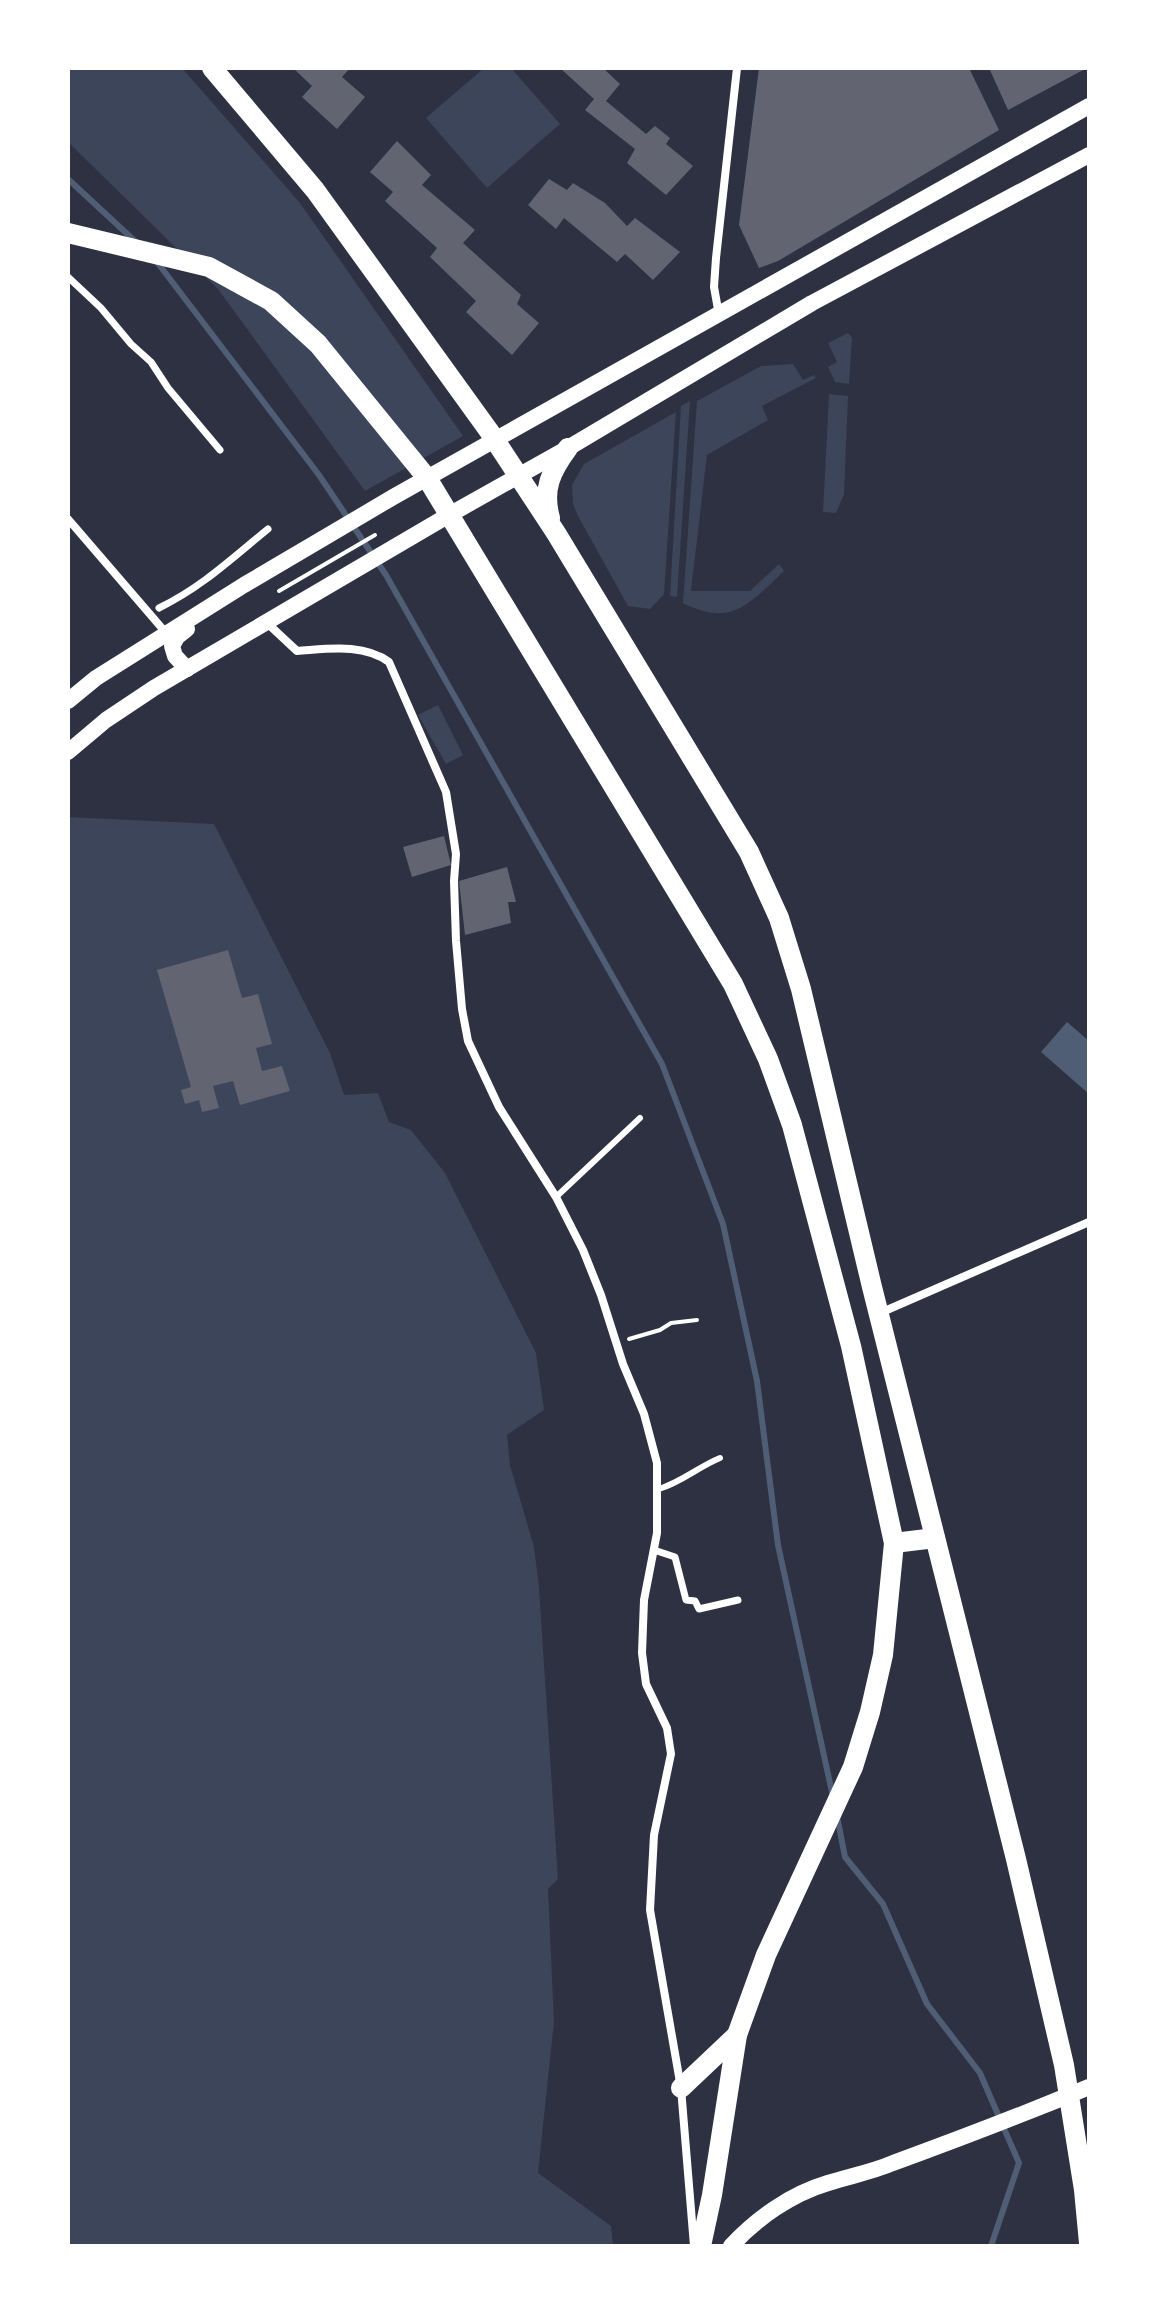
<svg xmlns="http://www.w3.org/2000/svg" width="1157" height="2314" font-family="Mulish,sans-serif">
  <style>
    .green { fill: #3c4559 }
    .water { fill: #4f5d75 }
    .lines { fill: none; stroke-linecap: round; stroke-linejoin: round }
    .stream { stroke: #4f5d75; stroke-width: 6 }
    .building { fill: #626471 }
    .path { stroke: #fff; stroke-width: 4 }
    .service { stroke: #fff; stroke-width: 6 }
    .pedestrian { stroke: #fff; stroke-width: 7 }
    .minor { stroke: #fff; stroke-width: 8 }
    .secondary { stroke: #fff; stroke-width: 16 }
    .trunk { stroke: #fff; stroke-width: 20 }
  </style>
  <rect width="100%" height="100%" fill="#2d3142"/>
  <!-- green -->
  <g class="green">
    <path d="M 68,68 L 182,68 L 300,203 L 463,436 L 365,491 L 218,289 L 68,142 Z"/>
    <path d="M 484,68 L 511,68 L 560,124 L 487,188 L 426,118 Z"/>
    <path d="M 848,333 L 852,338 L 849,384 L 835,382 L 828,367 L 837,362 L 828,343 Z"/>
    <path d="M 793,364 L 803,380 L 814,375 L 816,378 L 762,406 L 768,420 L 707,455 L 691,591 L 750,591 L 779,564 L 784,571 C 750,603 732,628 683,603 L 697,401 L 761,366 Z"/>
    <path d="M 829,394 L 848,396 L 844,494 L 836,513 L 823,512 Z"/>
    <path d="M 690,401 L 677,597 L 670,596 L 681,406 Z"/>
    <path d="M 676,412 L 664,594 L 650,609 L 628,606 L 578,516 L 573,504 L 572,485 L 584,464 Z"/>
    <path d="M 438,705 L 463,755 L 446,764 L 418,715 Z"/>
    <path d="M 68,817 L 214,824 L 330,1053 L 344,1095 L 378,1093 L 389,1122 L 411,1130 L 445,1173 L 536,1353 L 544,1410 L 507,1435 L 510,1465 L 534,1547 L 539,1587 L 558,1879 L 548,1889 L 554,2022 L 538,2173 L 611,2226 L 613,2246 L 68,2246 Z"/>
  </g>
  <!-- water -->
  <path class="water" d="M 1067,1022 L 1089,1041 L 1089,1094 L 1041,1052 Z"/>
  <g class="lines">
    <!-- stream -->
    <g class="stream">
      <path d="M 68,179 L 138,244"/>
      <path d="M 157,262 L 319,475 L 386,575 L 662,1064 L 723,1224 L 757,1381 L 778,1545 L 833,1797"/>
      <path d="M 837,1816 L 845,1857 L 883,1904 L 927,2004 L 980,2073 L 1019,2163 L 991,2246"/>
    </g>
  </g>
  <!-- building -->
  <g class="building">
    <path d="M 293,68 L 350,68 L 342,77 L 365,97 L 337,129 L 302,97 L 312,86 Z"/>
    <path d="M 560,68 L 603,68 L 620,84 L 606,101 L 646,134 L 655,126 L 670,138 L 666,144 L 693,166 L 666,195 L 627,163 L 635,149 L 585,110 L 594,99 Z"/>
    <path d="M 759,68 L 969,68 L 999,130 L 778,261 L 759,268 L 739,225 Z"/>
    <path d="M 989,68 L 1087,68 L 1008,110 Z"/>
    <path d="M 397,141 L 431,175 L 422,185 L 475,230 L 463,243 L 521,295 L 517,304 L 539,323 L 512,355 L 466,312 L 476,301 L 430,257 L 437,248 L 385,201 L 393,192 L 370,172 Z"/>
    <path d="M 549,179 L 567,190 L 573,183 L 605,203 L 627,226 L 635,218 L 680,252 L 653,280 L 625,254 L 617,262 L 564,218 L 556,229 L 528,205 Z"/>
    <path d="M 444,836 L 451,865 L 412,877 L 403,847 Z"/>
    <path d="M 507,867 L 516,902 L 508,902 L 511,923 L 465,935 L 459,881 Z"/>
    <path d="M 228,950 L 242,998 L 258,994 L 272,1044 L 256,1048 L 262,1071 L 282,1066 L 290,1091 L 240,1105 L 233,1081 L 213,1086 L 219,1108 L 202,1112 L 199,1100 L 185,1104 L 181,1090 L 191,1087 L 157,970 Z"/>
  </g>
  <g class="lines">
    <!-- path -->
    <g class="path">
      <path d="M 279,591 L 375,535"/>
      <path d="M 629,1339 L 660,1330 L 671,1323 L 697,1320"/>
    </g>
    <!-- service -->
    <g class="service">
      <path d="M 556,1197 L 640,1118"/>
      <path d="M 659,1489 C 682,1482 698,1467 720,1458"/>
    </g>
    <!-- pedestrian -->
    <g class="pedestrian">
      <path d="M 68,277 L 101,308 L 131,344 L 151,362 L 168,388 L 220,450"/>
      <path d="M 159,608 C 202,587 231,559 268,529"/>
      <path d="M 654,1550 L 675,1557 L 686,1600 L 695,1601 L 699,1609 L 738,1600"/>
    </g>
    <!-- minor -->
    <g class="minor">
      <path d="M 719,315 L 714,287 L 716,258 L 737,68"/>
      <path d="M 68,519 L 167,634"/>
      <path d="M 266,622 L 297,651 C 328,649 363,643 389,662 L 446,792 L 456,854 L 454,881 L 456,941 L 462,1009 L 468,1041 L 499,1107 L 556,1197 L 583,1250 L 601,1295 L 623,1364 L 644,1414 L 657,1463 L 657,1533 L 644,1600 L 642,1653 L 646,1684 L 667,1728 L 671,1754 L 654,1835 L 650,1910 L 681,2088 L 694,2246"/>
      <path d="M 880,1313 L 1089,1222"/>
    </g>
    <!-- secondary -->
    <g class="secondary">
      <path d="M 187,669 L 175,656 L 172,646 L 177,637 L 187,629"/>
      <path d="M 68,701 L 96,678 L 244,585 L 395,496 L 1089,106"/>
      <path d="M 68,752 L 106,720 L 154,688 L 449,515 L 568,448 L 812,303 L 1089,155"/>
      <path d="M 731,2246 C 757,2218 791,2194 828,2183 C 850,2176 872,2172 893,2163 C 959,2139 1024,2114 1089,2087"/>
    </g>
    <!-- trunk -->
    <g class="trunk">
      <path d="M 212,68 L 315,190 L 489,431 L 556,533 L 749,852 L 779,918 L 801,989 L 872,1287 L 1016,1859 L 1064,2065 L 1084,2190 L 1089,2243"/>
      <path d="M 68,233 L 209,267 L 271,301 L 318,344 L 427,478 L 733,984 L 768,1059 L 792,1125 L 851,1346 L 894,1543 L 883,1655 L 870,1712 L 853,1767 L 766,1955 L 737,2035 L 712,2195 L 701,2246"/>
      <path d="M 550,518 C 542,489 551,471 568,448"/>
      <path d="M 894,1543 L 935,1538"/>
      <path d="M 681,2088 L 737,2035"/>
    </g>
  </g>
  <!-- border -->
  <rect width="1157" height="2314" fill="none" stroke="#ffffff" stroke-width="140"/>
</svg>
